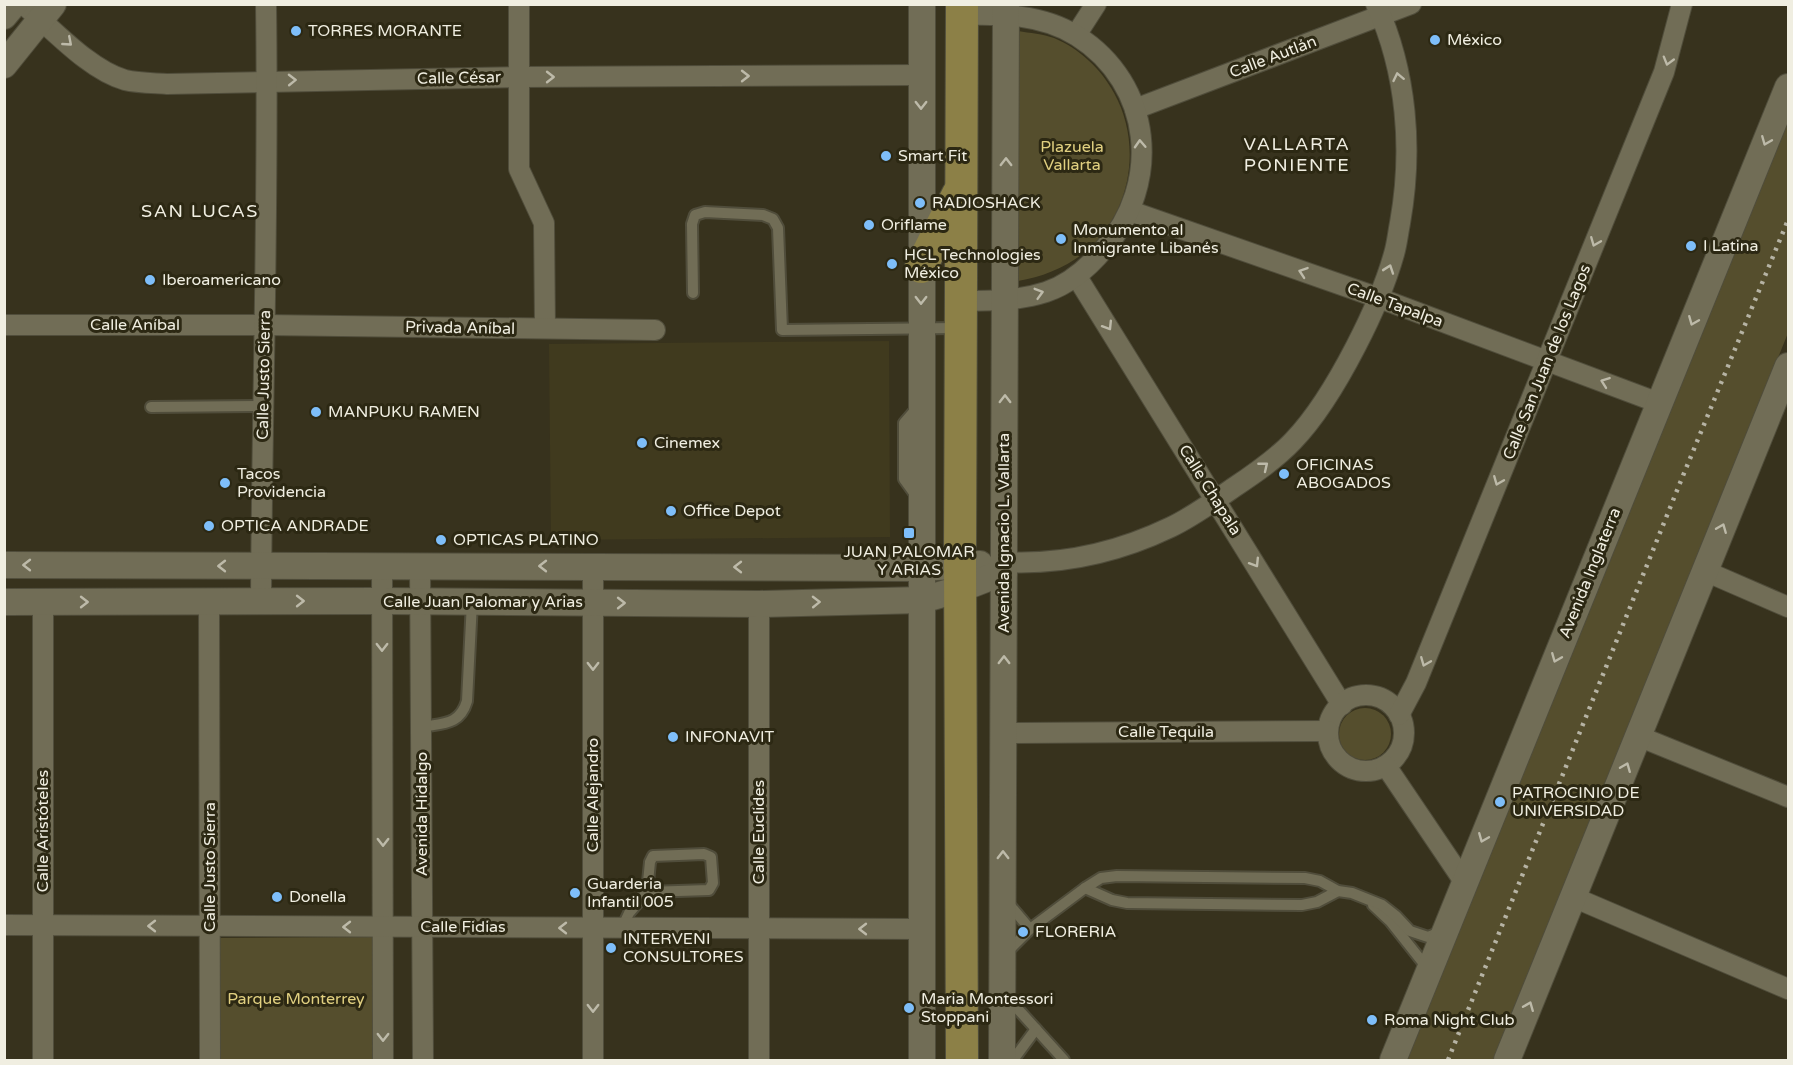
<svg xmlns="http://www.w3.org/2000/svg" width="1793" height="1065" font-family="'Varela Round',sans-serif">
  <style>
    .built { fill: #403a1e }
    .green { fill: #554e2d }
    .lines { fill: none; stroke-linecap: round; stroke-linejoin: round }
    .service-casing { stroke: #504d3b; stroke-width: 14 }
    .minor-casing { stroke: #504d3b; stroke-width: 22 }
    .tertiary-casing { stroke: #504d3b; stroke-width: 28 }
    .primary-casing { stroke: #504d3b; stroke-width: 34 }
    .service { stroke: #716d56; stroke-width: 10 }
    .minor { stroke: #716d56; stroke-width: 20 }
    .tertiary { stroke: #716d56; stroke-width: 26 }
    .primary { stroke: #8c8047; stroke-width: 32 }
    .rail { stroke: #b6b3a4; stroke-width: 4.5; stroke-dasharray: 3 6; stroke-linecap: butt }
    .oneway { stroke: #bdbaa9 }
    .poi-dot { fill: #7ebef9; stroke: #2c2813; stroke-width: 2 }
    .labels { text-anchor: middle; dominant-baseline: central; stroke-width: 6; stroke-linejoin: round; paint-order: stroke }
    .poi-label { font-size: 16px; fill: #f0eee1; stroke: #2c2813; text-anchor: start }
    .street-label { font-size: 16px; fill: #f0eee1; stroke: #2c2813 }
    .park-label { font-size: 16px; fill: #e1d080; stroke: #2c2813 }
    .neighbourhood-label { font-size: 18px; letter-spacing: 1.5px; fill: #f0eee1; stroke: #2c2813 }
  </style>
  <rect width="100%" height="100%" fill="#37321d"/>
  <!-- built -->
  <path class="built" d="M 889,341 L 890,537 L 551,540 L 549,344 Z"/>
  <!-- green -->
  <g class="green">
    <path d="M 1018,31 C 1030,33 1043,34 1054,38 C 1080,49 1101,69 1114,93 C 1143,145 1131,214 1085,252 C 1065,268 1042,277 1018,281 L 1014,280 Z"/>
    <path d="M 1788,117 L 1788,333 L 1495,1060 L 1406,1060 Z"/>
    <circle cx="1365" cy="734" r="26"/>
    <path d="M 372,937 L 373,1060 L 220,1060 L 219,938 Z"/>
  </g>
  <g class="lines">
    <!-- service casing -->
    <g class="service-casing">
      <g id="service">
        <path d="M 693,293 L 692,224 L 695,215 L 705,212 L 763,215 L 773,219 L 778,228 L 782,330 L 957,328"/>
        <path d="M 151,407 L 265,406"/>
        <path d="M 917,497 L 904,479 L 904,423 L 917,408"/>
        <path d="M 422,727 C 443,723 460,725 467,701 L 472,602"/>
        <path d="M 1085,888 L 1112,900 L 1127,903 L 1302,905 L 1317,902 L 1338,891"/>
        <path d="M 1007,902 L 1030,929"/>
        <path d="M 1373,905 L 1390,921 L 1428,969"/>
        <path d="M 622,928 L 629,913 L 647,892 L 650,862 L 653,856 L 704,854 L 711,857 L 713,883 L 709,890 L 647,892"/>
        <path d="M 1006,953 L 1030,929 L 1085,888 L 1101,878 L 1117,876 L 1305,878 L 1320,881 L 1338,891 L 1352,893 L 1382,905 L 1396,916 L 1410,931 L 1428,937 L 1441,932"/>
        <path d="M 1006,996 L 1064,1060"/>
        <path d="M 1013,1060 L 1036,1029"/>
      </g>
    </g>
    <!-- minor casing -->
    <g class="minor-casing">
      <g id="minor">
        <path d="M 23,4 C 52,28 89,70 125,80 C 138,83 153,83 167,84 L 519,77 L 921,75"/>
        <path d="M 519,4 L 519,169 L 544,223 L 545,328"/>
        <path d="M 1076,35 L 1096,4"/>
        <path d="M 1135,109 L 1411,4"/>
        <path d="M 1130,211 L 1379,298 L 1659,403"/>
        <path d="M 1077,277 L 1342,705"/>
        <path d="M 960,301 C 989,301 1018,301 1046,292 C 1070,284 1088,268 1104,249 C 1162,184 1153,84 1077,36 C 1042,14 1002,14 962,15"/>
        <path d="M 4,325 L 265,325 L 655,330"/>
        <path d="M 1004,562 C 1061,565 1119,552 1171,527 C 1192,517 1213,502 1233,488 C 1254,474 1276,459 1293,441 C 1319,414 1339,379 1356,346 C 1371,317 1385,286 1394,254 C 1397,244 1398,233 1400,223 C 1413,150 1407,72 1376,4"/>
        <path d="M 382,567 L 383,1060"/>
        <path d="M 420,567 L 423,1060"/>
        <path d="M 1705,571 L 1788,607"/>
        <path d="M 209,601 L 210,1060"/>
        <path d="M 261,601 C 262,402 269,203 266,4"/>
        <circle cx="1366" cy="733" r="38"/>
        <path d="M 1399,715 L 1416,683 L 1664,72 L 1682,4"/>
        <path d="M 1004,733 L 1328,731"/>
        <path d="M 1638,736 L 1788,797"/>
        <path d="M 1386,766 L 1465,883"/>
        <path d="M 1573,897 L 1788,989"/>
        <path d="M 4,925 L 922,929"/>
        <path d="M 43,1060 L 43,602"/>
        <path d="M 593,1060 L 593,566"/>
        <path d="M 759,1060 L 759,604"/>
      </g>
    </g>
    <!-- tertiary casing -->
    <g class="tertiary-casing">
      <g id="tertiary">
        <path d="M 4,16 L 14,4"/>
        <path d="M 4,65 L 53,4"/>
        <path d="M 4,565 L 922,568 L 980,564"/>
        <path d="M 4,602 L 382,601 L 759,604 L 922,600 L 960,589 L 1004,572"/>
        <path d="M 922,1060 L 922,4"/>
        <path d="M 1002,1060 L 1006,4"/>
        <path d="M 1393,1060 L 1788,87"/>
        <path d="M 1507,1060 L 1788,366"/>
      </g>
    </g>
    <!-- primary casing -->
    <g class="primary-casing">
      <g id="primary">
        <path d="M 921,267 L 958,194"/>
        <path d="M 962,1060 L 960,558 L 962,4"/>
      </g>
    </g>
    <!-- service -->
    <use href="#service" class="service"/>
    <!-- minor -->
    <use href="#minor" class="minor"/>
    <!-- tertiary -->
    <use href="#tertiary" class="tertiary"/>
    <!-- primary -->
    <use href="#primary" class="primary"/>
    <!-- rail -->
    <path class="rail" d="M 1448,1060 L 1680,483 L 1788,220"/>
  </g>
  <!-- one-way arrows -->
  <defs><path id="oneway-chevron" d="M-2-3.5L2.5 0L-2 3.5" fill="none" stroke-width="1.6" stroke-linecap="round" stroke-linejoin="round" transform="scale(1.5)"/></defs>
  <g class="oneway">
    <use href="#oneway-chevron" transform="translate(68 42) rotate(41)"/>
    <use href="#oneway-chevron" transform="translate(1668 61) rotate(106)"/>
    <use href="#oneway-chevron" transform="translate(745 76)"/>
    <use href="#oneway-chevron" transform="translate(550 77)"/>
    <use href="#oneway-chevron" transform="translate(1398 77) rotate(-102)"/>
    <use href="#oneway-chevron" transform="translate(292 80) rotate(-1)"/>
    <use href="#oneway-chevron" transform="translate(921 105) rotate(90)"/>
    <use href="#oneway-chevron" transform="translate(1766 141) rotate(112)"/>
    <use href="#oneway-chevron" transform="translate(1140 144) rotate(-93)"/>
    <use href="#oneway-chevron" transform="translate(1006 162) rotate(-90)"/>
    <use href="#oneway-chevron" transform="translate(1595 242) rotate(112)"/>
    <use href="#oneway-chevron" transform="translate(1389 269) rotate(-71)"/>
    <use href="#oneway-chevron" transform="translate(1303 272) rotate(-161)"/>
    <use href="#oneway-chevron" transform="translate(1039 293) rotate(-16)"/>
    <use href="#oneway-chevron" transform="translate(921 300) rotate(90)"/>
    <use href="#oneway-chevron" transform="translate(1693 321) rotate(112)"/>
    <use href="#oneway-chevron" transform="translate(1108 326) rotate(58)"/>
    <use href="#oneway-chevron" transform="translate(1605 382) rotate(-160)"/>
    <use href="#oneway-chevron" transform="translate(1005 399) rotate(-90)"/>
    <use href="#oneway-chevron" transform="translate(1264 466) rotate(-39)"/>
    <use href="#oneway-chevron" transform="translate(1498 481) rotate(112)"/>
    <use href="#oneway-chevron" transform="translate(1722 528) rotate(-68)"/>
    <use href="#oneway-chevron" transform="translate(1255 563) rotate(58)"/>
    <use href="#oneway-chevron" transform="translate(27 565) rotate(-180)"/>
    <use href="#oneway-chevron" transform="translate(222 566) rotate(-180)"/>
    <use href="#oneway-chevron" transform="translate(543 566) rotate(180)"/>
    <use href="#oneway-chevron" transform="translate(738 567) rotate(-180)"/>
    <use href="#oneway-chevron" transform="translate(300 601)"/>
    <use href="#oneway-chevron" transform="translate(84 602)"/>
    <use href="#oneway-chevron" transform="translate(816 602) rotate(-1)"/>
    <use href="#oneway-chevron" transform="translate(621 603)"/>
    <use href="#oneway-chevron" transform="translate(382 647) rotate(90)"/>
    <use href="#oneway-chevron" transform="translate(1556 658) rotate(112)"/>
    <use href="#oneway-chevron" transform="translate(1004 660) rotate(-90)"/>
    <use href="#oneway-chevron" transform="translate(1425 662) rotate(112)"/>
    <use href="#oneway-chevron" transform="translate(593 666) rotate(90)"/>
    <use href="#oneway-chevron" transform="translate(1626 767) rotate(-68)"/>
    <use href="#oneway-chevron" transform="translate(1483 838) rotate(112)"/>
    <use href="#oneway-chevron" transform="translate(383 842) rotate(90)"/>
    <use href="#oneway-chevron" transform="translate(1003 855) rotate(-90)"/>
    <use href="#oneway-chevron" transform="translate(152 926) rotate(-180)"/>
    <use href="#oneway-chevron" transform="translate(347 927) rotate(-180)"/>
    <use href="#oneway-chevron" transform="translate(563 928) rotate(-180)"/>
    <use href="#oneway-chevron" transform="translate(863 929) rotate(-180)"/>
    <use href="#oneway-chevron" transform="translate(1529 1006) rotate(-68)"/>
    <use href="#oneway-chevron" transform="translate(593 1008) rotate(90)"/>
    <use href="#oneway-chevron" transform="translate(383 1037) rotate(90)"/>
  </g>
  <!-- markers -->
  <g class="poi-dot">
    <circle cx="296" cy="31" r="6"/>
    <circle cx="1435" cy="40" r="6"/>
    <circle cx="886" cy="156" r="6"/>
    <circle cx="920" cy="203" r="6"/>
    <circle cx="869" cy="225" r="6"/>
    <circle cx="1061" cy="239" r="6"/>
    <circle cx="1691" cy="246" r="6"/>
    <circle cx="892" cy="264" r="6"/>
    <circle cx="150" cy="280" r="6"/>
    <circle cx="316" cy="412" r="6"/>
    <circle cx="642" cy="443" r="6"/>
    <circle cx="1284" cy="474" r="6"/>
    <circle cx="225" cy="483" r="6"/>
    <circle cx="671" cy="511" r="6"/>
    <circle cx="209" cy="526" r="6"/>
    <rect x="903" y="527" width="12" height="12" rx="3"/>
    <circle cx="441" cy="540" r="6"/>
    <circle cx="673" cy="737" r="6"/>
    <circle cx="1500" cy="802" r="6"/>
    <circle cx="575" cy="893" r="6"/>
    <circle cx="277" cy="897" r="6"/>
    <circle cx="1023" cy="932" r="6"/>
    <circle cx="611" cy="948" r="6"/>
    <circle cx="909" cy="1008" r="6"/>
    <circle cx="1372" cy="1020" r="6"/>
  </g>
  <g class="labels">
    <!-- poi labels -->
    <g class="poi-label">
      <text x="308" y="31">TORRES MORANTE</text>
      <text x="1447" y="40">México</text>
      <text x="898" y="156">Smart Fit</text>
      <text x="932" y="203">RADIOSHACK</text>
      <text x="881" y="225">Oriflame</text>
      <text x="1073" y="230">Monumento al<tspan x="1073" dy="18">Inmigrante Libanés</tspan></text>
      <text x="1703" y="246">I Latina</text>
      <text x="904" y="255">HCL Technologies<tspan x="904" dy="18">México</tspan></text>
      <text x="162" y="280">Iberoamericano</text>
      <text x="328" y="412">MANPUKU RAMEN</text>
      <text x="654" y="443">Cinemex</text>
      <text x="1296" y="465">OFICINAS<tspan x="1296" dy="18">ABOGADOS</tspan></text>
      <text x="237" y="474">Tacos<tspan x="237" dy="18">Providencia</tspan></text>
      <text x="683" y="511">Office Depot</text>
      <text x="221" y="526">OPTICA ANDRADE</text>
      <text x="453" y="540">OPTICAS PLATINO</text>
      <text x="909" y="552" text-anchor="middle">JUAN PALOMAR<tspan x="909" dy="18">Y ARIAS</tspan></text>
      <text x="685" y="737">INFONAVIT</text>
      <text x="1512" y="793">PATROCINIO DE<tspan x="1512" dy="18">UNIVERSIDAD</tspan></text>
      <text x="587" y="884">Guarderia<tspan x="587" dy="18">Infantil 005</tspan></text>
      <text x="289" y="897">Donella</text>
      <text x="1035" y="932">FLORERIA</text>
      <text x="623" y="939">INTERVENI<tspan x="623" dy="18">CONSULTORES</tspan></text>
      <text x="921" y="999">Maria Montessori<tspan x="921" dy="18">Stoppani</tspan></text>
      <text x="1384" y="1020">Roma Night Club</text>
    </g>
    <!-- street labels -->
    <g class="street-label">
      <text transform="translate(1273 57) rotate(-21)">Calle Autlán</text>
      <text transform="translate(459 78) rotate(-1)">Calle César</text>
      <text transform="translate(1395 305) rotate(20)">Calle Tapalpa</text>
      <text x="135" y="325">Calle Aníbal</text>
      <text transform="translate(460 328) rotate(1)">Privada Aníbal</text>
      <text transform="translate(1547 362) rotate(-68)">Calle San Juan de los Lagos</text>
      <text transform="translate(264 375) rotate(-89)">Calle Justo Sierra</text>
      <text transform="translate(1210 490) rotate(58)">Calle Chapala</text>
      <text transform="translate(1004 533) rotate(-90)">Avenida Ignacio L. Vallarta</text>
      <text transform="translate(1590 573) rotate(-68)">Avenida Inglaterra</text>
      <text x="483" y="602">Calle Juan Palomar y Arias</text>
      <text x="1166" y="732">Calle Tequila</text>
      <text transform="translate(593 795) rotate(-90)">Calle Alejandro</text>
      <text transform="translate(422 814) rotate(-90)">Avenida Hidalgo</text>
      <text transform="translate(43 831) rotate(-90)">Calle Aristóteles</text>
      <text transform="translate(759 832) rotate(-90)">Calle Euclides</text>
      <text transform="translate(210 867) rotate(-90)">Calle Justo Sierra</text>
      <text x="463" y="927">Calle Fidias</text>
    </g>
    <!-- park labels -->
    <g class="park-label">
      <text x="1072" y="147">Plazuela<tspan x="1072" dy="18">Vallarta</tspan></text>
      <text x="296" y="999">Parque Monterrey</text>
    </g>
    <!-- neighbourhood labels -->
    <g class="neighbourhood-label">
      <text x="1297" y="144">VALLARTA<tspan x="1297" dy="21">PONIENTE</tspan></text>
      <text x="200" y="211">SAN LUCAS</text>
    </g>
  </g>
  <!-- border -->
  <rect width="1793" height="1065" fill="none" stroke="#f0eee1" stroke-width="12"/>
</svg>
